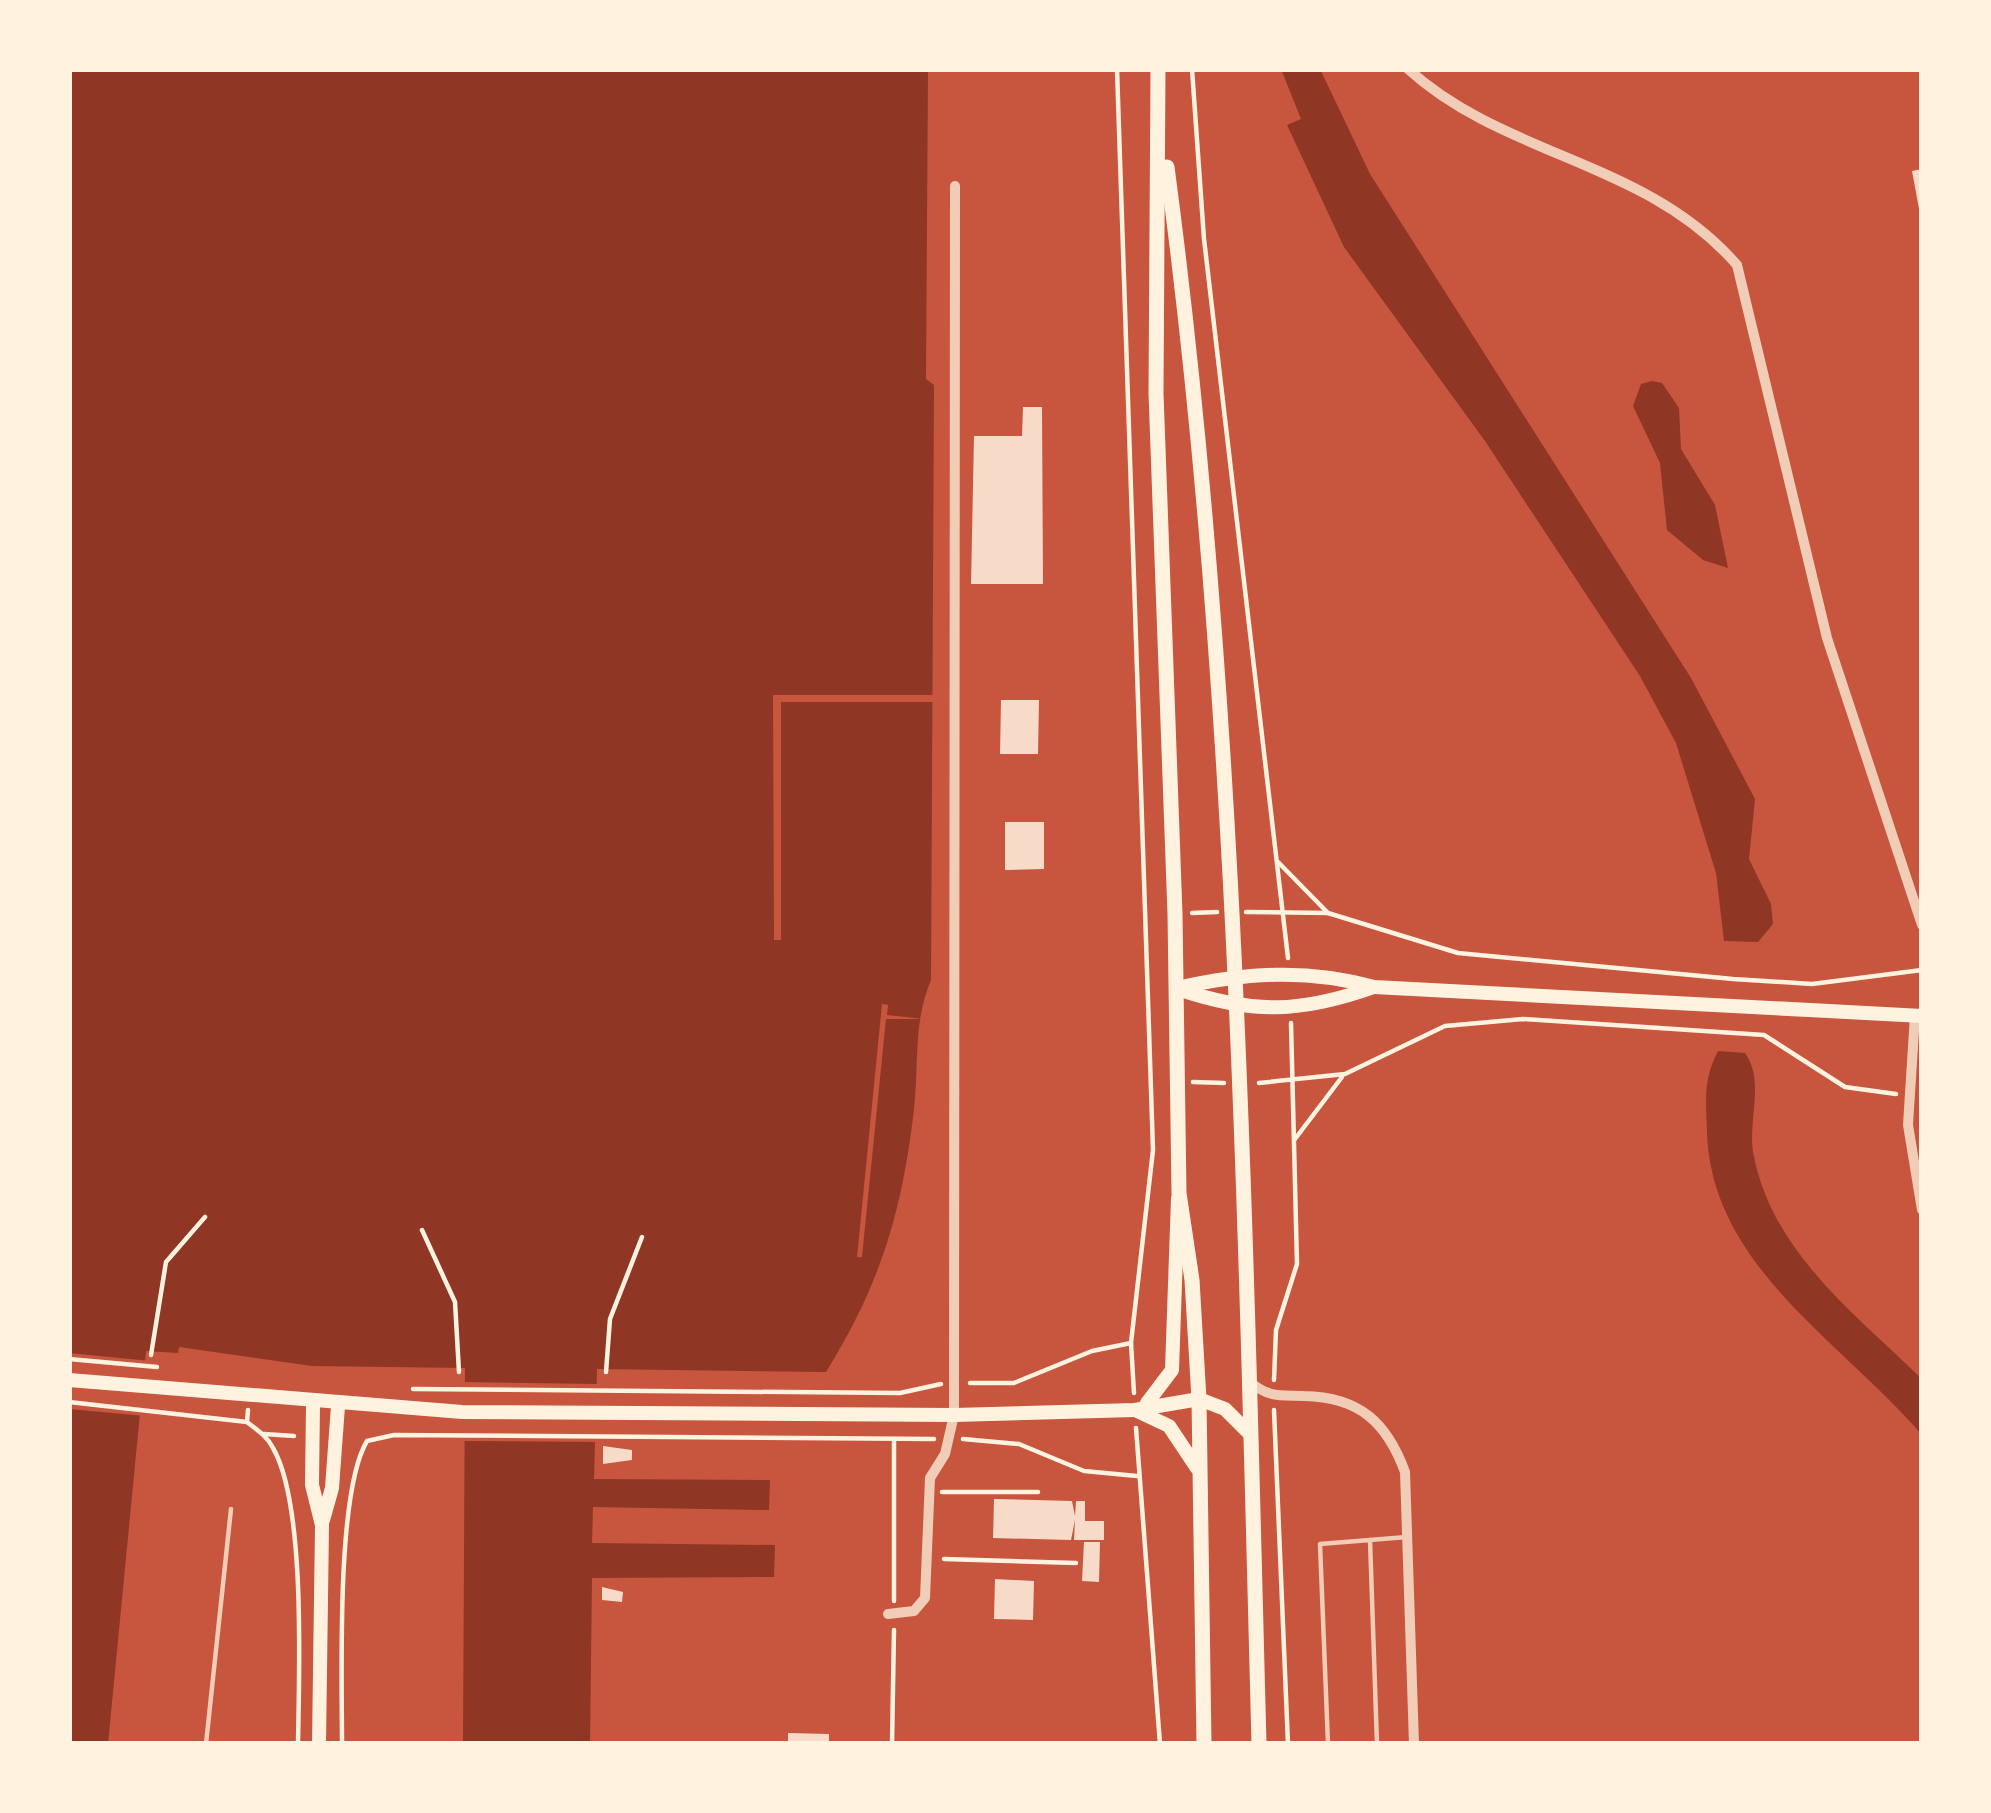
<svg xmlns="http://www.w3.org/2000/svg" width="1991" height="1813" font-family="Literata,serif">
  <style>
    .water { fill: #8f3625 }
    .pier { fill: #c8553d }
    .building { fill: #f7dbc8 }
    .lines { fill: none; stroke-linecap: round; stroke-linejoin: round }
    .path { stroke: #fff3e0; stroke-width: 4.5 }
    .service { stroke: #f1ccb7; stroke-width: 4.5 }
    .minor { stroke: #f1ccb7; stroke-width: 10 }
    .secondary { stroke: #fff3e0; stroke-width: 14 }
    .primary { stroke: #fff3e0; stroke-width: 15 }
  </style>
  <rect width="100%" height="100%" fill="#c8553d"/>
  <!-- water -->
  <g class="water">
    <path d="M 69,69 L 928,69 L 926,379 L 934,385 L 931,980 C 913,1022 919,1064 914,1109 C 902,1212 881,1283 826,1372 L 597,1369 L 594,1479 L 770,1480 L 769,1510 L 593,1507 L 592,1543 L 775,1545 L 774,1577 L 592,1578 L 590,1744 L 463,1744 L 465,1368 L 312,1366 L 179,1347 L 178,1353 L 146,1351 L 108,1744 L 69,1744 Z"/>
    <path d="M 1281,69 L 1320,69 L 1370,174 L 1691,678 L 1755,799 L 1749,859 L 1771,904 L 1773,924 L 1758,942 L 1724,941 L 1716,873 L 1676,743 L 1640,676 L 1485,441 L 1344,247 L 1287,125 L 1301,119 Z"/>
    <path d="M 1652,381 L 1662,383 L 1679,408 L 1681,449 L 1715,505 L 1728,568 L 1703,560 L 1667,530 L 1660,463 L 1633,406 L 1641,384 Z"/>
    <path d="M 1718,1051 L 1745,1053 C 1765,1081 1748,1119 1753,1152 C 1771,1251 1853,1312 1922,1379 L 1922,1435 C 1843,1342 1711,1267 1707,1132 C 1706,1100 1703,1080 1718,1051 Z"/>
  </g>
  <!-- pier -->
  <g class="pier">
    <path d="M 773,695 L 935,695 L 935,702 L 781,702 L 781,940 L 774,940 Z"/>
    <path d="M 882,1004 L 888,1005 L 887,1015 L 924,1019 L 886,1019 L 862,1257 L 857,1257 Z"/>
    <path d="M 69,1353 L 151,1361 L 145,1416 L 69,1409 Z"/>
    <path d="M 462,1382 L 599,1384 L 598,1442 L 461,1441 Z"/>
  </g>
  <!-- building -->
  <g class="building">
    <path d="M 1922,169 L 1922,214 L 1920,214 L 1912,171 Z"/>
    <path d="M 1023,407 L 1042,407 L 1043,584 L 971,584 L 974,436 L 1022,436 Z"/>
    <path d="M 1001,700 L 1039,700 L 1038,754 L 1000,754 Z"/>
    <path d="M 1005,822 L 1044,822 L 1044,869 L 1005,870 Z"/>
    <path d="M 603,1446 L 632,1450 L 632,1460 L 603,1464 Z"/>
    <path d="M 994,1499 L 1072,1501 L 1075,1516 L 1076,1501 L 1085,1501 L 1085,1521 L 1104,1521 L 1104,1540 L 1074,1540 L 1075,1520 L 1071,1540 L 993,1538 Z"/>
    <path d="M 1084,1542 L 1100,1542 L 1099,1582 L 1082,1581 Z"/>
    <path d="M 995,1579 L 1034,1581 L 1033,1620 L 994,1619 Z"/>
    <path d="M 602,1587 L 623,1592 L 622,1602 L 602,1600 Z"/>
    <path d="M 788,1733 L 829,1734 L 829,1744 L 788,1744 Z"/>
  </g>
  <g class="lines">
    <!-- path -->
    <g class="path">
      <path d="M 1117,69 L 1153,1150 L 1131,1343 L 1134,1393"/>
      <path d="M 1192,69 L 1204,239 L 1288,958"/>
      <path d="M 1278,862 L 1328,913"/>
      <path d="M 1246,912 L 1328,913 L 1458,953 L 1733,979 L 1812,984 L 1922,970"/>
      <path d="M 1192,913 L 1217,912"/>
      <path d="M 1193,1082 L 1224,1083"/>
      <path d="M 1259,1083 L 1345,1074 L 1445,1026 L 1523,1019 L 1764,1035 L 1845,1087 L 1896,1094"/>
      <path d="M 1295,1139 L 1342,1077"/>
      <path d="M 422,1230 L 455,1302 L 459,1372"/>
      <path d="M 151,1355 L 166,1262 L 205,1217"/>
      <path d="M 69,1359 L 157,1367"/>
      <path d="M 606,1372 L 610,1319 L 642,1237"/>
      <path d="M 1274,1380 L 1276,1330 L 1297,1264 L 1291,1023"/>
      <path d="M 970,1383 L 1014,1383 L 1092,1351 L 1131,1343"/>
      <path d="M 413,1389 L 900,1393 L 941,1384"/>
      <path d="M 69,1402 L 247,1422"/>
      <path d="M 248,1410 L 247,1422 C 257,1430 267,1436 273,1448 C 306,1505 299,1675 298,1744"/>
      <path d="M 1274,1410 L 1288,1744"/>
      <path d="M 1136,1428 L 1160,1744"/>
      <path d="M 264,1434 L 294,1436"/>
      <path d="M 963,1439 L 1019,1444 L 1084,1471 L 1137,1476"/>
      <path d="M 942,1492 L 1038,1492"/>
      <path d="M 944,1559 L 1076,1563"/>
      <path d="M 894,1601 L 894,1439"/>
      <path d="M 342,1744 C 342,1677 336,1492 367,1441 L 394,1435 L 934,1439"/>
      <path d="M 892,1744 L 894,1630"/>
    </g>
    <!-- service -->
    <g class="service">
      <path d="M 1370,1540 L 1377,1744"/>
      <path d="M 206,1744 L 231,1509"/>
      <path d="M 1328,1744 L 1320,1544 L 1407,1537"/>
    </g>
    <!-- minor -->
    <g class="minor">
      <path d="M 1408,69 C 1506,158 1646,160 1737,265 L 1827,638 L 1922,925"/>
      <path d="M 1915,1015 L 1908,1125 L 1922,1210"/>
      <path d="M 1250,1382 C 1269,1398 1280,1395 1304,1396 C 1360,1397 1387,1423 1405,1472 L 1414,1744"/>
      <path d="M 888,1614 L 914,1611 L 925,1598 L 930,1478 L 945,1454 L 954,1415 L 955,186"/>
    </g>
    <!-- secondary -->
    <g class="secondary">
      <path d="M 1177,988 C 1245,973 1306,968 1374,987 L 1922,1016"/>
      <path d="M 1181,990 C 1253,1014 1301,1013 1374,987"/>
      <path d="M 69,1380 L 462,1412 L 954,1415 L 1135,1410 L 1199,1399 L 1225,1409 L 1249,1433"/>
      <path d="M 1147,1403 L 1172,1370 L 1178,1198"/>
      <path d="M 313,1404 L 312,1485 L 322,1525 L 319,1744"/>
      <path d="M 1135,1410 L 1169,1426 L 1197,1468"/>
      <path d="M 323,1520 L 332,1488 L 338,1406"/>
    </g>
    <!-- primary -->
    <g class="primary">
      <path d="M 1158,69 L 1156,393 L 1175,914 L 1179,1193 L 1192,1280 L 1199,1399 L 1204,1744"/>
      <path d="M 1167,167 C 1237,693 1245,1215 1259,1744"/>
    </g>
  </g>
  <!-- border -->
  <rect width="1991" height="1813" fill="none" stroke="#fff3e0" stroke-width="144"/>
</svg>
